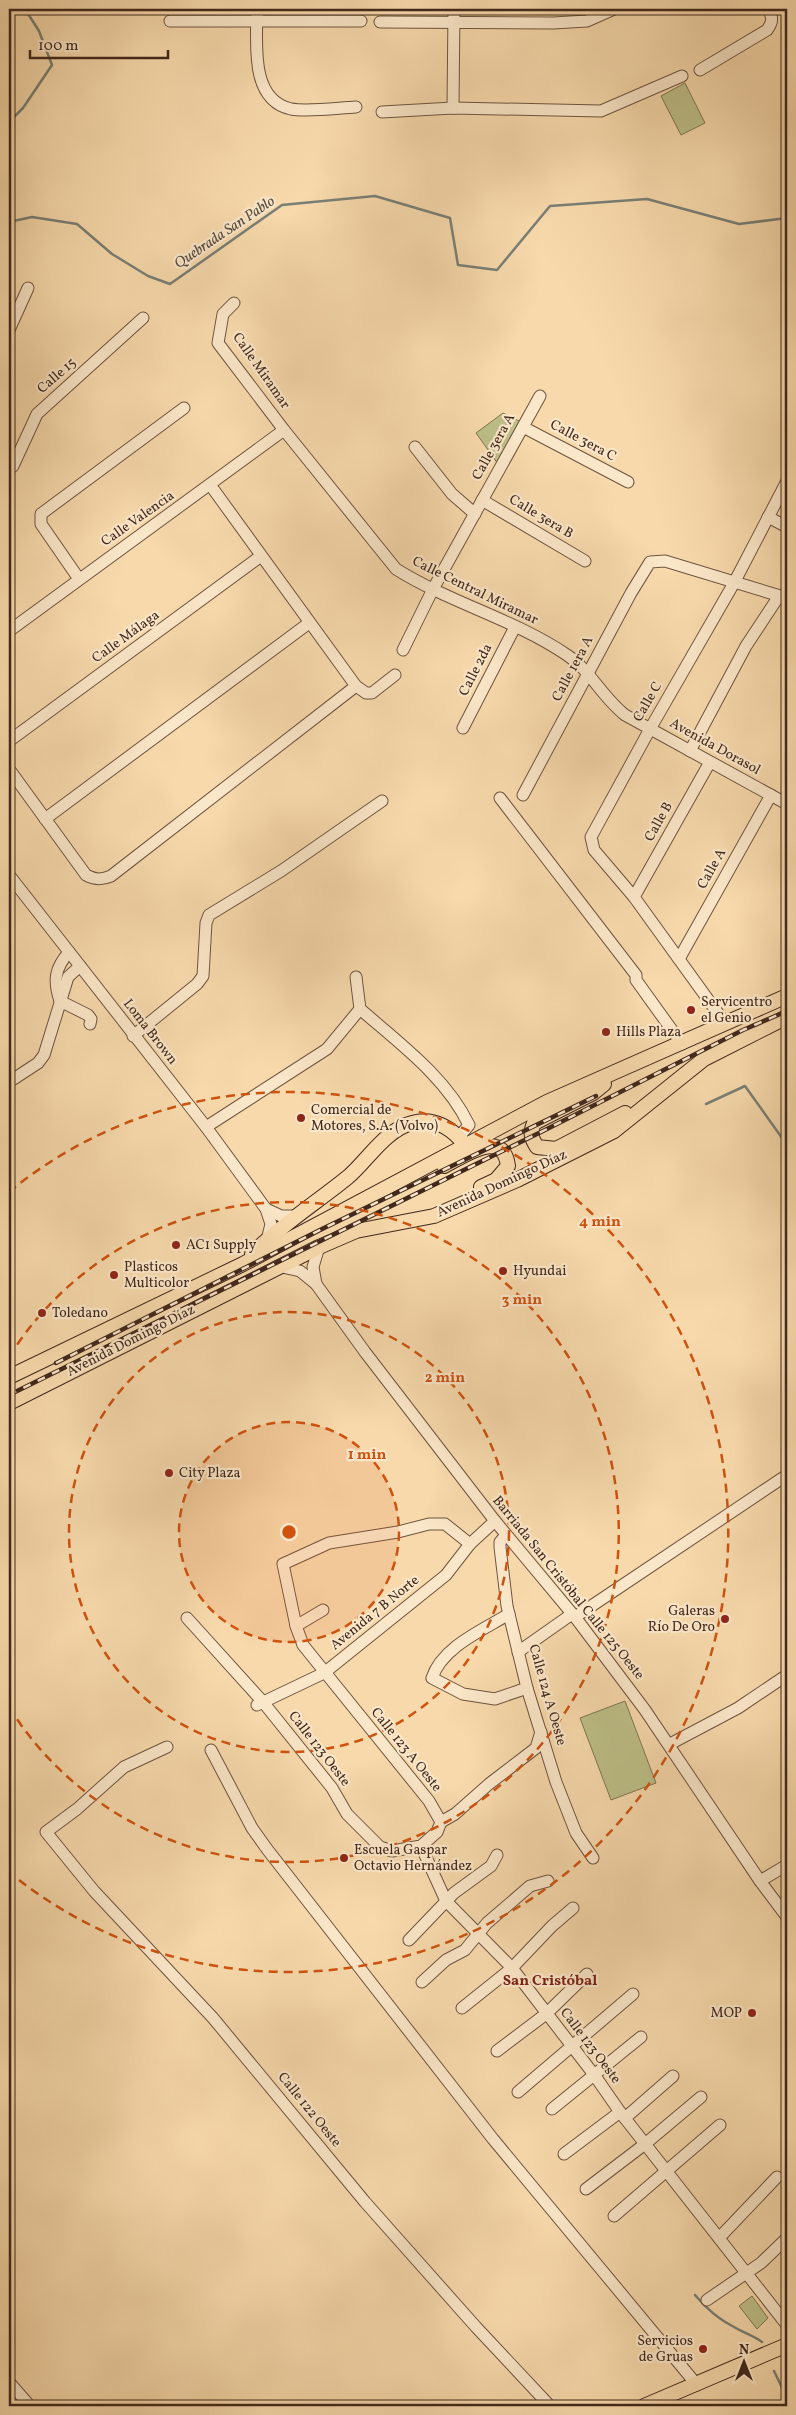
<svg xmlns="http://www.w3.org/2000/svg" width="796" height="2415" font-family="Vollkorn,serif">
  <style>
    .green { fill: #bdbf88; stroke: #7f7452 }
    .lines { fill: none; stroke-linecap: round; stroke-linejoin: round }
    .stream { stroke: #797f76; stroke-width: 2.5 }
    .minor-casing { stroke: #6e5440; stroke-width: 13 }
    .major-casing { stroke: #41281d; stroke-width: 16 }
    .minor { stroke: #fae6c8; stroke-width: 11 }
    .major { stroke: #f7d9ab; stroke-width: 14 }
    .rail-casing { stroke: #41281d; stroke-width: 4.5 }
    .rail { stroke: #fae6c8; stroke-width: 2.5; stroke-dasharray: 8; stroke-linecap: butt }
    .ring { fill: none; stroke: #cf520f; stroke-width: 2.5; stroke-dasharray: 9 6 }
    .poi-dot { fill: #8f2418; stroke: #fae6c8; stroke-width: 2 }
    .labels { text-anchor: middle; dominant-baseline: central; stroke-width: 4.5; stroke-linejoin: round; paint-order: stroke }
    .street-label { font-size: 14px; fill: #41281d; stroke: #fae6c8 }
    .poi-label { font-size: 14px; fill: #41281d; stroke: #fae6c8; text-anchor: start }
    .water-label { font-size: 15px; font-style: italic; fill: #584c42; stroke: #fae6c8 }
    .neighbourhood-label { font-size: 15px; font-weight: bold; fill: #7a1f14; stroke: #fae6c8 }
    .centre { fill: #cf520f; stroke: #fae6c8; stroke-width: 2.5 }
    .ring-label { font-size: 15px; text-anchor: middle; font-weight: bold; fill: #cf520f; stroke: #fae6c8; stroke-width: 4.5; stroke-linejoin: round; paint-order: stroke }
  </style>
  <rect width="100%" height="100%" fill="#f7d9ab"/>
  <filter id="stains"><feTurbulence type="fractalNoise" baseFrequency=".004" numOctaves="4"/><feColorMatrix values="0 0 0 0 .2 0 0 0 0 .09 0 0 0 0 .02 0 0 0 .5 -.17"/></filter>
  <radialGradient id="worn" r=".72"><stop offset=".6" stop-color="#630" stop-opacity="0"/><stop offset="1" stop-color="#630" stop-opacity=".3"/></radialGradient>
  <!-- green -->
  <g class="green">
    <path d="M 685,83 L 705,123 L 681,135 L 661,96 Z"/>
    <path d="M 503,413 L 521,422 L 498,464 L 476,433 Z"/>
    <path d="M 625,1701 L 656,1783 L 611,1800 L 580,1718 Z"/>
    <path d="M 752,2296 L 768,2318 L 757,2329 L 739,2306 Z"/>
  </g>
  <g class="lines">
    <!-- stream -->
    <g class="stream">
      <path d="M 9,122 L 23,108 L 52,65 L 39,31 L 25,9"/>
      <path d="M 9,222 L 32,217 L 77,224 L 112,254 L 148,276 L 170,284 L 282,205 L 375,196 L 450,218 L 458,265 L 497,270 L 550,206 L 647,199 L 739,224 L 787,218"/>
      <path d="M 706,1104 L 745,1086 L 787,1145"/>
      <path d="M 695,2295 C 705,2307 720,2320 734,2327 C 744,2333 753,2335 762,2342"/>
      <path d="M 774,2371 L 787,2398"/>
    </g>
    <!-- minor casing -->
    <g class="minor-casing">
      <g id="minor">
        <path d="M 257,9 C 257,41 249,100 291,109 C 308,112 337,108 356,107"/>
        <path d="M 170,21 L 361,21"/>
        <path d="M 380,22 L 553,23 L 587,21 L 614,9"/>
        <path d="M 700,70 L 767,30 C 773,22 773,17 768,9"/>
        <path d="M 453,108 L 454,9"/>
        <path d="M 382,112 L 453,108 L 601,111 L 682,76"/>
        <path d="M 234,303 L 223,314 L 218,343 L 284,430 L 396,569 C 450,603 514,619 567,655 C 590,670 603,698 625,715 L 787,804"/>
        <path d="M 9,330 L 28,288"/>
        <path d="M 523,427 L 628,482"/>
        <path d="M 415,447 L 452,494 L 475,514"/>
        <path d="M 9,469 L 13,466 L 37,414 L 143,318"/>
        <path d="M 211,486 L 356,686 L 366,693 L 372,693 L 395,675"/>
        <path d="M 482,500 L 585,561"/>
        <path d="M 768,517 L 787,527"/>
        <path d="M 79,579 L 41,524 L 41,514 L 184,408"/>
        <path d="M 9,631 L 284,430"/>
        <path d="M 403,650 L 433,589 L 540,396"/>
        <path d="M 463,728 L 515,627"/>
        <path d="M 9,741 L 261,556"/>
        <path d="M 690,751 L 746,646 L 779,596"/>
        <path d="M 9,769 L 86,875 C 95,880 102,880 111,876 L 356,686"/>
        <path d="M 523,795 L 631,593 L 650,562 L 665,561 L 787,598"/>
        <path d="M 500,798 L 636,975 L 636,980 L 682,1044"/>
        <path d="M 45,819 L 309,623"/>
        <path d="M 9,875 L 206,1127 L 266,1209 L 271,1224 L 267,1240"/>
        <path d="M 634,897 L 710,762"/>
        <path d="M 69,952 C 55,968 53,980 60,1001 L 88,1015 L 91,1019 L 90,1024"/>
        <path d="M 679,959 L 771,795"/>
        <path d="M 356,977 L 360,1009 C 399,1043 446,1077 469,1125 L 459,1137"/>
        <path d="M 725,1023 L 634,897 L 594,850 L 591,837 L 650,729 L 734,583 L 787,481"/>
        <path d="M 133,1036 L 197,984 L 203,976 L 206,923 L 209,915 L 281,871 L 382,801"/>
        <path d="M 9,1082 L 38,1063 L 44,1055 L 68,977 L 80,966"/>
        <path d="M 206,1127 L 327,1049 L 360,1009"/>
        <path d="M 266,1209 L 281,1216 L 295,1216"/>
        <path d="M 278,1266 L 300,1271 L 316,1284 L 365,1352 L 495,1521 L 575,1617 L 645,1710 L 760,1881 L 787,1917"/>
        <path d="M 316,1284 L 313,1267 L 319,1247"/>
        <path d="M 506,1535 L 500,1542 L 500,1547 L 507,1606 L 527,1688 L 556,1782 L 576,1833 L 593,1858"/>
        <path d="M 509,1614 C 483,1630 442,1647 432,1678 L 463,1694 L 495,1699 L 527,1688"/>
        <path d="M 575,1617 L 787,1475"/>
        <path d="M 187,1618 L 263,1702 L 332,1788 L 347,1814 L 380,1847 L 392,1851 L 421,1846 L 437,1832 L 441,1822"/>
        <path d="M 296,1626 L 323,1610"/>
        <path d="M 518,1652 L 572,1614"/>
        <path d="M 257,1705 L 324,1673 L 446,1575 L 470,1544 L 495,1521"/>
        <path d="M 670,1744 L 738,1708 L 787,1675"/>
        <path d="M 167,1747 L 124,1767 L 77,1809 L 46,1832 L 94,1891 L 213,2018 L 365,2202 L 476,2327 L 550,2406"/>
        <path d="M 211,1750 L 252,1828 L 267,1849 L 493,2139 L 697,2385"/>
        <path d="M 441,1822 L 429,1801 L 303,1645 L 296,1626 L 283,1564 L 329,1543 L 398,1532 L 429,1524 L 445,1524 L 470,1544"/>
        <path d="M 441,1822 L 455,1814 L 489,1784 L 536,1748 L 541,1732"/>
        <path d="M 421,1846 L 446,1901 L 512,1968 L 595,2076 L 620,2112 L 787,2325"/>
        <path d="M 760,1881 L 787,1865"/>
        <path d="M 409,1940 L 454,1893 L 491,1866 L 497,1855"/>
        <path d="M 422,1982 L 446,1960 L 465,1950 L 487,1923 L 530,1886 L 548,1881"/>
        <path d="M 462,2008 L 512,1968 L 552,1926 L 573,1908"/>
        <path d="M 497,2051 L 546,2014 L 587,1974"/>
        <path d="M 518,2092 L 633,1994"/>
        <path d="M 552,2109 L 641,2037"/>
        <path d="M 625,2118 L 673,2076"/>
        <path d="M 564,2154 L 620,2112"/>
        <path d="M 586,2189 L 645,2144 L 701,2097"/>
        <path d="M 614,2216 L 720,2125"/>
        <path d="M 719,2238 L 777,2177"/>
        <path d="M 707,2300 L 761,2263 L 787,2238"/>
        <path d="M 9,2382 L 30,2406"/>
      </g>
    </g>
    <!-- major casing -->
    <g class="major-casing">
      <g id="major">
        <path d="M 604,1084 L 593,1093 L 534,1123 C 530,1133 531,1138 537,1147 L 556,1149 L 625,1113"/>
        <path d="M 444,1166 C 464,1156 503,1127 508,1166 L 496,1180 L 481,1187"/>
        <path d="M 252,1254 C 281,1225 316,1203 348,1177 C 368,1160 385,1130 412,1123 C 434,1117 452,1128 465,1145"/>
        <path d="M 9,1377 L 243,1264 L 547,1102 L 787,996"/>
        <path d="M 9,1403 L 319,1247 L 356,1231 L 434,1216 L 517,1180 L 614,1131 L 704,1059 L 787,1017"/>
        <path d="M 644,2406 L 787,2345"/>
      </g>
    </g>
    <!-- minor -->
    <use href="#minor" class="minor"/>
    <!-- major -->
    <use href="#major" class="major"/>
    <!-- rail casing -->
    <g class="rail-casing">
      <g id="rail">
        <path d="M 56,1363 L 320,1230 L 596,1096"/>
        <path d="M 9,1395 L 545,1130 L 743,1030 L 787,1011"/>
      </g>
    </g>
    <!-- rail -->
    <use href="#rail" class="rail"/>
  </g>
  <!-- distance rings -->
  <circle cx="289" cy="1532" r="110" fill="#cf520f" fill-opacity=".12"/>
  <g class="ring">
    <circle cx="289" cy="1532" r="110"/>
    <circle cx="289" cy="1532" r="220"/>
    <path d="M9 1357A330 330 0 1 1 9 1707"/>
    <path d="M9 1192A440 440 0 1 1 9 1872"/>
  </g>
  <!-- markers -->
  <g class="poi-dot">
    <circle cx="691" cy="1010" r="5"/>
    <circle cx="606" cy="1032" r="5"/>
    <circle cx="301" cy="1118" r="5"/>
    <circle cx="176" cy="1245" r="5"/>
    <circle cx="503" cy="1271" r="5"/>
    <circle cx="114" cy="1275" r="5"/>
    <circle cx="42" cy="1313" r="5"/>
    <circle cx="169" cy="1473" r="5"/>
    <circle cx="725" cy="1619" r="5"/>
    <circle cx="344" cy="1858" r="5"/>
    <circle cx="752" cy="2013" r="5"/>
    <circle cx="703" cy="2349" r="5"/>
  </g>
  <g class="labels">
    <!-- street labels -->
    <g class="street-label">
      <text transform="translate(261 371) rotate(55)">Calle Miramar</text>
      <text transform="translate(57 376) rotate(-41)">Calle 15</text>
      <text transform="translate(583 441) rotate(28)">Calle 3era C</text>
      <text transform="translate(494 447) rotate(-61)">Calle 3era A</text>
      <text transform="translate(541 517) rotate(31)">Calle 3era B</text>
      <text transform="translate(138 519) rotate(-35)">Calle Valencia</text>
      <text transform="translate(475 591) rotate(26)">Calle Central Miramar</text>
      <text transform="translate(126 637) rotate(-36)">Calle Málaga</text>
      <text transform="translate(573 669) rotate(-62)">Calle 1era A</text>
      <text transform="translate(476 670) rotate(-63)">Calle 2da</text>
      <text transform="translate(648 702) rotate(-60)">Calle C</text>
      <text transform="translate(715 747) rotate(29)">Avenida Dorasol</text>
      <text transform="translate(659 822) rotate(-61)">Calle B</text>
      <text transform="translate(712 869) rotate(-61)">Calle A</text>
      <text transform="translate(150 1032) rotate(52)">Loma Brown</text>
      <text transform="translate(502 1184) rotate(-25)">Avenida Domingo Díaz</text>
      <text transform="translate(131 1341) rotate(-27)">Avenida Domingo Díaz</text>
      <text transform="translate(568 1588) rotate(51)">Barriada San Cristóbal Calle 125 Oeste</text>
      <text transform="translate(375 1613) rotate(-39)">Avenida 7 B Norte</text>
      <text transform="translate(547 1695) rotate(74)">Calle 124 A Oeste</text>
      <text transform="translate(319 1749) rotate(52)">Calle 123 Oeste</text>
      <text transform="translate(406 1750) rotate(51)">Calle 123 A Oeste</text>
      <text transform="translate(590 2046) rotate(53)">Calle 123 Oeste</text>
      <text transform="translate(309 2110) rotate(51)">Calle 122 Oeste</text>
    </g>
    <!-- poi labels -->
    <g class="poi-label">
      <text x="701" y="1002">Servicentro<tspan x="701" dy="16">el Genio</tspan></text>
      <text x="616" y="1032">Hills Plaza</text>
      <text x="311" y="1110">Comercial de<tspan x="311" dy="16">Motores, S.A. (Volvo)</tspan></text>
      <text x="186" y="1245">AC1 Supply</text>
      <text x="124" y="1267">Plasticos<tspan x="124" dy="16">Multicolor</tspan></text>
      <text x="513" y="1271">Hyundai</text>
      <text x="52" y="1313">Toledano</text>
      <text x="179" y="1473">City Plaza</text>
      <text x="715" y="1611" text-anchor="end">Galeras<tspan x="715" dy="16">Río De Oro</tspan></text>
      <text x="354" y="1850">Escuela Gaspar<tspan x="354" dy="16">Octavio Hernández</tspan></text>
      <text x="742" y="2013" text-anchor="end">MOP</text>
      <text x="693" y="2341" text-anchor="end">Servicios<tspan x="693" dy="16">de Gruas</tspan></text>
    </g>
    <!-- water labels -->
    <g class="water-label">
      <text transform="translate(225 233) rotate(-34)">Quebrada San Pablo</text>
    </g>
    <!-- neighbourhood labels -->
    <g class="neighbourhood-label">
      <text x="550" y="1981">San Cristóbal</text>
    </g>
  </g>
  <circle cx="289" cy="1532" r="8" class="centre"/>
  <g class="ring-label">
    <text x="600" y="1226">4 min</text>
    <text x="522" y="1304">3 min</text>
    <text x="445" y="1382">2 min</text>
    <text x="367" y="1459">1 min</text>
  </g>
  <!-- margin -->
  <rect width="796" height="2415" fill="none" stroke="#f7d9ab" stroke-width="30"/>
  <rect x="10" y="10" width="776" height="2395" fill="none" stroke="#41281d" stroke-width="2.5"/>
  <rect x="15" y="15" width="766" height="2385" fill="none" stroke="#41281d"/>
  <!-- north arrow -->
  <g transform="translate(744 2362)" stroke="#fae6c8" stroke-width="4" paint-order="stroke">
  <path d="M0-4L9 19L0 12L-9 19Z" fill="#41281d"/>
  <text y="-8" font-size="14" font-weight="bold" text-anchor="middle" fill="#41281d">N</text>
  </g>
  <!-- scale -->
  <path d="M30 50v8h138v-8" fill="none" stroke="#41281d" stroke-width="2.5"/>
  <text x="38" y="50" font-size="15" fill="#41281d" stroke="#fae6c8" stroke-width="4" paint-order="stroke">100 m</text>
  <rect width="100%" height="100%" filter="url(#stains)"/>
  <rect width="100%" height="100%" fill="url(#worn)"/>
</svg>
